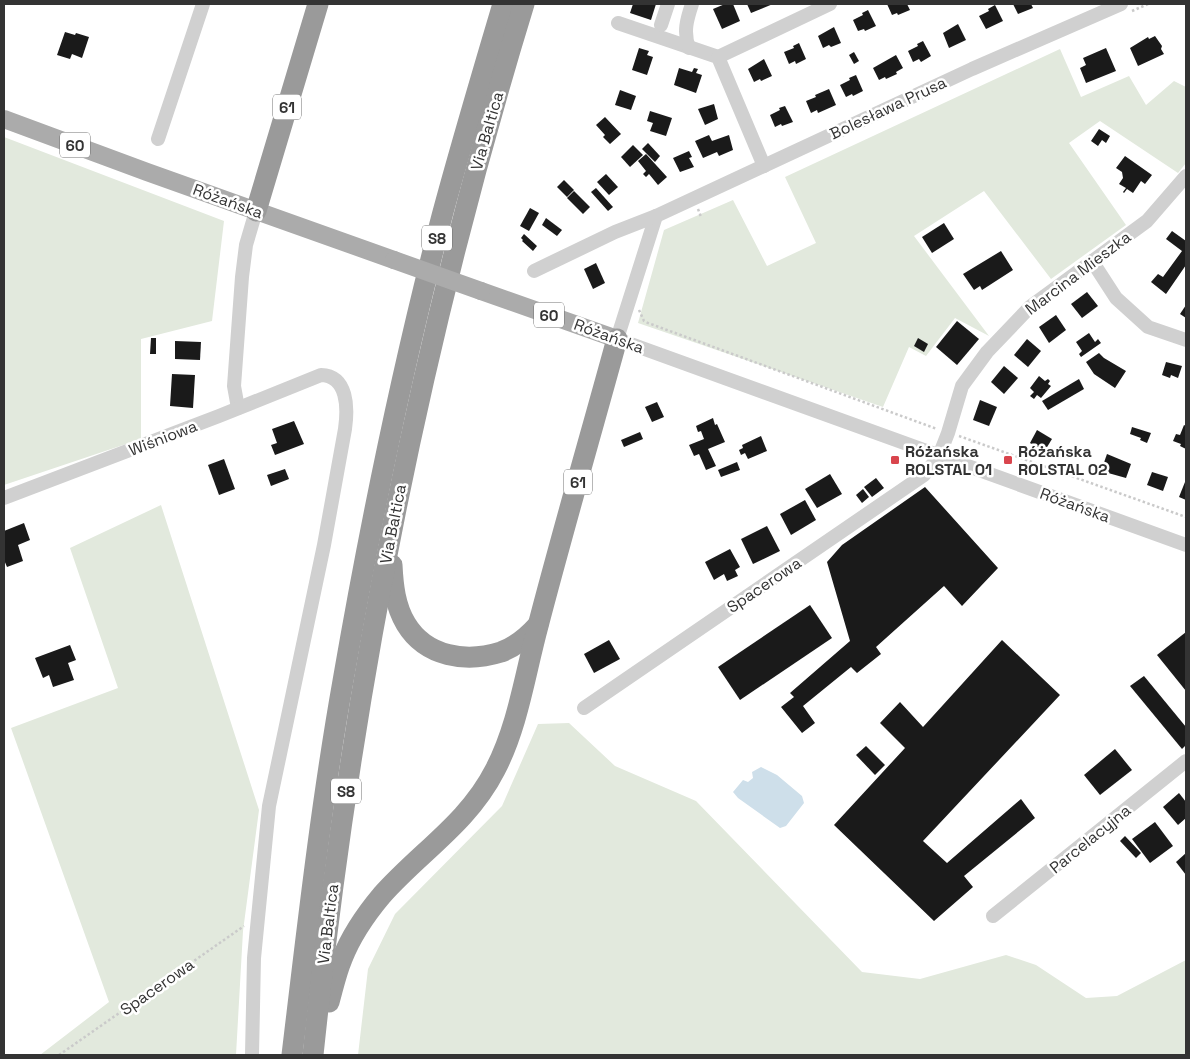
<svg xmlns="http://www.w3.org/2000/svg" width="1190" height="1059" font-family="'Space Grotesk',sans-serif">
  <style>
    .green { fill: #e2e9dd }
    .water { fill: #cedfea }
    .building { fill: #1a1a1a }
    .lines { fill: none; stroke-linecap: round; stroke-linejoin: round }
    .path { stroke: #cacaca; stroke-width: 2.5; stroke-dasharray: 2.5 2.5; stroke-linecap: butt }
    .minor { stroke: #d0d0d0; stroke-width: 14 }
    .major { stroke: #ababab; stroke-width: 18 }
    .highway { stroke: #9a9a9a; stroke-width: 21 }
    .major-bridge { stroke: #ababab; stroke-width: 18 }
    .poi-dot { fill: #d9454d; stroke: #fff; stroke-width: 2 }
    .labels { text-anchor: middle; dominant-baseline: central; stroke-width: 5; stroke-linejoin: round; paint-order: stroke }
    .shield { fill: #fff; stroke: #707070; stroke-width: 1 }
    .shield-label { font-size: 15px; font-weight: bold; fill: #333 }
    .street-label { font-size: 16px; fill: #333; stroke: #fff }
    .poi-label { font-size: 16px; font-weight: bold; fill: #333; stroke: #fff; text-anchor: start }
  </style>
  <rect width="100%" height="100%" fill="#fff"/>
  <!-- green -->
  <g class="green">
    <path d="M 1060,49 L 1081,97 L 1129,76 L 1146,105 L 1174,81 L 1186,87 L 1186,163 L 1178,173 L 1100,121 L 1069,143 L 1126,225 L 1051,279 L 984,191 L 914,236 L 989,336 L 955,318 L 926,356 L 909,347 L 883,407 L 638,323 L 664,230 L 733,200 L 767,266 L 816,243 L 785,177 Z"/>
    <path d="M 4,137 L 224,221 L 212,321 L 141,339 L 141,439 L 4,485 Z"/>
    <path d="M 161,505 L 259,810 L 243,931 L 236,1055 L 40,1055 L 109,1002 L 11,728 L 118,688 L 70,548 Z"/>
    <path d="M 569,723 L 615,766 L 696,801 L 862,972 L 920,979 L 1006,955 L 1036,965 L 1086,998 L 1117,996 L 1186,960 L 1186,1055 L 358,1055 L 368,969 L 395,914 L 502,806 L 538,724 Z"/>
  </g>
  <!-- water -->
  <path class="water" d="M 761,767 L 777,775 L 802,796 L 804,803 L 786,826 L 780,828 L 738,798 L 733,792 L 743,780 L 748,782 L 753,778 L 752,772 Z"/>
  <!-- building -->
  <g class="building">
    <path d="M 633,4 L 656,4 L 651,20 L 630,13 Z"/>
    <path d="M 725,4 L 733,4 L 740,21 L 722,29 L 713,9 Z"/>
    <path d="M 747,4 L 773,4 L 751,13 Z"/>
    <path d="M 887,4 L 907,4 L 910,10 L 898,15 L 897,13 L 892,15 Z"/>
    <path d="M 1013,4 L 1031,4 L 1033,8 L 1018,14 Z"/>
    <path d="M 995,5 L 1003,21 L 986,29 L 979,16 L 989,11 L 988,9 Z"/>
    <path d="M 868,10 L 876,26 L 865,31 L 864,29 L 858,31 L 853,20 L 863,15 L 862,13 Z"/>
    <path d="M 958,24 L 966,40 L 949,48 L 943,33 Z"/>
    <path d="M 834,27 L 841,43 L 831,47 L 829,45 L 823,48 L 818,36 Z"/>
    <path d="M 65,32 L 75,35 L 76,33 L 89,37 L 82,58 L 72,54 L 70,59 L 57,55 Z"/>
    <path d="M 1155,36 L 1162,46 L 1161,49 L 1164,54 L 1138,66 L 1130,48 L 1148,37 L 1149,39 Z"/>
    <path d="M 923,41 L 931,56 L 921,62 L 919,59 L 913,62 L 908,51 L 918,46 L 917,44 Z"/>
    <path d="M 799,43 L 806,59 L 796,64 L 795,61 L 789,64 L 784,52 L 794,48 L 793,46 Z"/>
    <path d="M 639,48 L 649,51 L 647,55 L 653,57 L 647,75 L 632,70 Z"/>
    <path d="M 1106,48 L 1116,71 L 1086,83 L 1080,68 L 1086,65 L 1083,58 Z"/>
    <path d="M 854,52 L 859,61 L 854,64 L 849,55 Z"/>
    <path d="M 896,55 L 903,68 L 896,72 L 897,74 L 886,79 L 885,77 L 879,80 L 873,68 Z"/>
    <path d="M 764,59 L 772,76 L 761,81 L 760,79 L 754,82 L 748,69 Z"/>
    <path d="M 679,68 L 692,72 L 694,68 L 698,69 L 696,73 L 702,75 L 696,93 L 674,85 Z"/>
    <path d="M 856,75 L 863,91 L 853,96 L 852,94 L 846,97 L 840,85 L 850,80 L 849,78 Z"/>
    <path d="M 829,89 L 836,105 L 818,113 L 817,110 L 811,113 L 806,101 L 816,97 L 815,95 Z"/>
    <path d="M 620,90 L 636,96 L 631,110 L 615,105 Z"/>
    <path d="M 714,104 L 718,119 L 705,125 L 698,109 Z"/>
    <path d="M 785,106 L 793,122 L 782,126 L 781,124 L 775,127 L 770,115 L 780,110 L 779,108 Z"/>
    <path d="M 650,111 L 672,118 L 666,136 L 650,131 L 653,123 L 647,121 Z"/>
    <path d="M 605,117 L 621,134 L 610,144 L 603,137 L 605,135 L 596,125 Z"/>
    <path d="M 1099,129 L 1110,136 L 1106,143 L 1102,140 L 1098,146 L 1091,141 Z"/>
    <path d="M 709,135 L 712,141 L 729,135 L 733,150 L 719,156 L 717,152 L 703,158 L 695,141 Z"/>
    <path d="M 648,143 L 660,156 L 655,162 L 642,149 Z"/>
    <path d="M 633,145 L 643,155 L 630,167 L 621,157 Z"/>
    <path d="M 689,151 L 692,157 L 689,158 L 694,167 L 680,172 L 673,158 Z"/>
    <path d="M 646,154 L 667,177 L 658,185 L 649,174 L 646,177 L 643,174 L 646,171 L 638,161 Z"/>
    <path d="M 1125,156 L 1152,175 L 1145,184 L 1141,181 L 1133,193 L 1127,189 L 1124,193 L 1123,192 L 1126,188 L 1119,184 L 1123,178 L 1122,172 L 1116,168 Z"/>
    <path d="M 606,174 L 618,187 L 609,195 L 597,182 Z"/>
    <path d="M 564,180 L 574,190 L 567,197 L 557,187 Z"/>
    <path d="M 596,188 L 613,207 L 608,211 L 591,192 Z"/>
    <path d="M 574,191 L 590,207 L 583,214 L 567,198 Z"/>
    <path d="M 530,208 L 539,213 L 529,231 L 520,226 Z"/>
    <path d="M 546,218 L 562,230 L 557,236 L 542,225 Z"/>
    <path d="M 944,223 L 954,239 L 932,253 L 922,237 Z"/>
    <path d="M 1172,231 L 1186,241 L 1186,265 L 1166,294 L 1151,282 L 1158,274 L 1163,277 L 1182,251 L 1166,239 Z"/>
    <path d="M 524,234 L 537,246 L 533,251 L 522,241 L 523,240 L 521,238 Z"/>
    <path d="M 1001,251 L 1013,270 L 982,290 L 980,286 L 974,290 L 963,274 Z"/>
    <path d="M 596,263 L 605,283 L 593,289 L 584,269 Z"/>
    <path d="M 1087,292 L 1098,306 L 1082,318 L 1071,304 Z"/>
    <path d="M 1186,305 L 1186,318 L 1180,314 Z"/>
    <path d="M 1056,315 L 1066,330 L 1049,343 L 1039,327 Z"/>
    <path d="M 957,321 L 979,339 L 957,365 L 936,347 Z"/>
    <path d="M 1089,333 L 1095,342 L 1098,339 L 1101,343 L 1081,357 L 1079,354 L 1082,351 L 1076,342 Z"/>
    <path d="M 151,338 L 156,338 L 156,354 L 150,354 Z"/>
    <path d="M 918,338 L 928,344 L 924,352 L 914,346 Z"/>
    <path d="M 1027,339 L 1041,351 L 1028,367 L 1014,355 Z"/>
    <path d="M 175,341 L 201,342 L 200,360 L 175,359 Z"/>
    <path d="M 1099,353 L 1104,358 L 1126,371 L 1115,388 L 1094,374 L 1086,362 Z"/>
    <path d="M 1166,362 L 1182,366 L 1178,378 L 1171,375 L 1170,378 L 1162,375 Z"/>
    <path d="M 1004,366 L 1018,378 L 1004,394 L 991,382 Z"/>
    <path d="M 172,374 L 195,375 L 193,408 L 170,406 Z"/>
    <path d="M 1039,376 L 1045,381 L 1048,379 L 1050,381 L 1048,384 L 1051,386 L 1041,398 L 1037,395 L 1034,399 L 1030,396 L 1034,392 L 1030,388 Z"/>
    <path d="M 1079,379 L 1084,389 L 1048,410 L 1042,401 Z"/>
    <path d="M 980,400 L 997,407 L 989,426 L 973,420 Z"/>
    <path d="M 657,402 L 664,417 L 652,422 L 645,407 Z"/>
    <path d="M 713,418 L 715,425 L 717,424 L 725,442 L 708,449 L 716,466 L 706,470 L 699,454 L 694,456 L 689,445 L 704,439 L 701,431 L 698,432 L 696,426 Z"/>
    <path d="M 294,421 L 304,444 L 275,455 L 271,445 L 277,443 L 272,429 Z"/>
    <path d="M 1184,425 L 1186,426 L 1186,449 L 1180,446 L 1181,444 L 1173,441 L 1176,434 L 1180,435 Z"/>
    <path d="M 1132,427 L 1151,433 L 1147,443 L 1140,440 L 1141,438 L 1130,434 Z"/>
    <path d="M 1037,430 L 1052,439 L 1044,452 L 1030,443 Z"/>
    <path d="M 640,432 L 643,439 L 624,447 L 621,440 Z"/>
    <path d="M 761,436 L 767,451 L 748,459 L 745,453 L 741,455 L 739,450 L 743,448 L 742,445 Z"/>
    <path d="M 1107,454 L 1131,464 L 1126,478 L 1101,471 Z"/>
    <path d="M 224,459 L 235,489 L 219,495 L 208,465 Z"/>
    <path d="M 737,462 L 740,470 L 721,477 L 718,470 Z"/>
    <path d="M 285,469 L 289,479 L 271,486 L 267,475 Z"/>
    <path d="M 1152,472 L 1168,477 L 1163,491 L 1147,485 Z"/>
    <path d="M 830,474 L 842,494 L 817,508 L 805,489 Z"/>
    <path d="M 876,478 L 884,488 L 872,497 L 864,487 Z"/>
    <path d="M 1185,482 L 1186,483 L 1186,500 L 1179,497 Z"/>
    <path d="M 925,487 L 998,568 L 962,606 L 944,586 L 876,647 L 881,654 L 857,673 L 851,667 L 803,706 L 815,723 L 802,733 L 781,707 L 794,697 L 790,693 L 850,641 L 827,562 L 842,545 Z"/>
    <path d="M 863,489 L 869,497 L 862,503 L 856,495 Z"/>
    <path d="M 805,500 L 816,520 L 791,535 L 780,514 Z"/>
    <path d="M 24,523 L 30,540 L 18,545 L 23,561 L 7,567 L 4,560 L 4,531 Z"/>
    <path d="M 767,526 L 780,551 L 753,564 L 741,539 Z"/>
    <path d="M 730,549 L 740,567 L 735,570 L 738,576 L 727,581 L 724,574 L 714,580 L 705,562 Z"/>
    <path d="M 810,605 L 832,638 L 740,700 L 718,667 Z"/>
    <path d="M 1186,632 L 1186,691 L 1157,655 Z"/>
    <path d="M 609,640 L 620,659 L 594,673 L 584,654 Z"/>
    <path d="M 1002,640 L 1060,695 L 923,841 L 947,863 L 1021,799 L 1035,818 L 964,876 L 973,887 L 934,921 L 834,825 L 905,748 L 880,723 L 900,702 L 923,727 Z"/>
    <path d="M 70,645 L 76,660 L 68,663 L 74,680 L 53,687 L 49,675 L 43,678 L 35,658 Z"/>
    <path d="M 1144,676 L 1186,727 L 1186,745 L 1182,749 L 1130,686 Z"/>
    <path d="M 866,746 L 885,765 L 875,775 L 856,755 Z"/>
    <path d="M 1115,749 L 1132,770 L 1100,795 L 1084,775 Z"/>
    <path d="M 1179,793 L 1186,802 L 1186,818 L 1178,825 L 1163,807 Z"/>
    <path d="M 1155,822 L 1173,846 L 1150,863 L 1132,839 Z"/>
    <path d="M 1125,836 L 1141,853 L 1136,858 L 1120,841 Z"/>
    <path d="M 1186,853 L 1186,875 L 1176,862 Z"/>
  </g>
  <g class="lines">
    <!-- path -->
    <g class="path">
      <path d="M 1132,11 L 1148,4"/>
      <path d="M 698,209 L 701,217"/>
      <path d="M 639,310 L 644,321 L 648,323 L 937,429"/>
      <path d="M 959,436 L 1186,517"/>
      <path d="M 59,1055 L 244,926"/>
    </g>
    <!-- minor -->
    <g class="minor">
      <path d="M 618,23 L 718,57 L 764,166"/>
      <path d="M 661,25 L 668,4"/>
      <path d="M 689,48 C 683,32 687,19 692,4"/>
      <path d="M 718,57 L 830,4"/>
      <path d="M 158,139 L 203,4"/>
      <path d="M 656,216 L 617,339 L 1186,545"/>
      <path d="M 1092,261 L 1116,298 L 1148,327 L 1186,340"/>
      <path d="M 534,271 L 615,232 L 656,216 L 972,69 L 1121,4"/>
      <path d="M 238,408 L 234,386 L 242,277 L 246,245 L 256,211"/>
      <path d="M 4,498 L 219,416 L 321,375 C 348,376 348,408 345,429 L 324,545 L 269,806 L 254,958 L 252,1055"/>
      <path d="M 584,708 L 924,475 L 939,456 L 948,433 L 962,386 L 987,352 L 1030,307 L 1147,221 L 1186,176"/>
      <path d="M 993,916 L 1186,761"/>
    </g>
    <!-- major -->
    <g class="major">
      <path d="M 4,119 L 147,172 L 394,260"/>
      <path d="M 481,291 L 617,339"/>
    </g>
    <!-- highway -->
    <g class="highway">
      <path d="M 256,211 L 318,4"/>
      <path d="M 392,565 C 393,585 395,606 406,624 C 426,657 466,663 501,652 C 515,647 528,636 538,625"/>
      <path d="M 329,1002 C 333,988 336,973 342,959 C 351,936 366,914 382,895 C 420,852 468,823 495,770 C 518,726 525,674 538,626 C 563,530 591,434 617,339"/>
      <path d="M 292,1055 C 307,930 321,805 343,681 C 370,525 402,369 442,216 C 461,145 482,75 503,4"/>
      <path d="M 313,1055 C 350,699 419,346 524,4"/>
    </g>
    <!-- major-bridge -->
    <path class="major-bridge" d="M 394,260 L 481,291"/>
  </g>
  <!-- markers -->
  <g class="poi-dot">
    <rect x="890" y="455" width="10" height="10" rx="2.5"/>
    <rect x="1003" y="455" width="10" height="10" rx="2.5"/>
  </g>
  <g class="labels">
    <!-- shield labels -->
    <g class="shield">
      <rect x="273" y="94.5" width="28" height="25" rx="4"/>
      <rect x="60" y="132.5" width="30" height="25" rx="4"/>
      <rect x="422" y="225.5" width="30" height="25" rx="4"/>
      <rect x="534" y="302.5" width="30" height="25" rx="4"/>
      <rect x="564" y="469.5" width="28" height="25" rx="4"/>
      <rect x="331" y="778.5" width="30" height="25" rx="4"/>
    </g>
    <g class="shield-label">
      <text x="287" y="107">61</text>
      <text x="75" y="145">60</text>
      <text x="437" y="238">S8</text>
      <text x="549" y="315">60</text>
      <text x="578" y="482">61</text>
      <text x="346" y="791">S8</text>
    </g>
    <!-- street labels -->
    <g class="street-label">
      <text transform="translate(888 108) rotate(-25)">Bolesława Prusa</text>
      <text transform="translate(487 131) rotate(-74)">Via Baltica</text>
      <text transform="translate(228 201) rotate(20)">Różańska</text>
      <text transform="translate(1078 273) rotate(-37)">Marcina Mieszka</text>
      <text transform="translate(609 336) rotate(20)">Różańska</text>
      <text transform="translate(163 438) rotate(-21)">Wiśniowa</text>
      <text transform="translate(1075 505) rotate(20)">Różańska</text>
      <text transform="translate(393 524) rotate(-79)">Via Baltica</text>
      <text transform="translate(764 585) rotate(-34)">Spacerowa</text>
      <text transform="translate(1090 839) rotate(-39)">Parcelacyjna</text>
      <text transform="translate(328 924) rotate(-83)">Via Baltica</text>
      <text transform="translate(157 987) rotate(-35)">Spacerowa</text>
    </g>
    <!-- poi labels -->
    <g class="poi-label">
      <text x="905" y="451">Różańska<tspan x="905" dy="18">ROLSTAL 01</tspan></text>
      <text x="1018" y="451">Różańska<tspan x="1018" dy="18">ROLSTAL 02</tspan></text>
    </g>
  </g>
  <!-- border -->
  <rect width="1190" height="1059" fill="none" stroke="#333333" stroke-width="10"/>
</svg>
